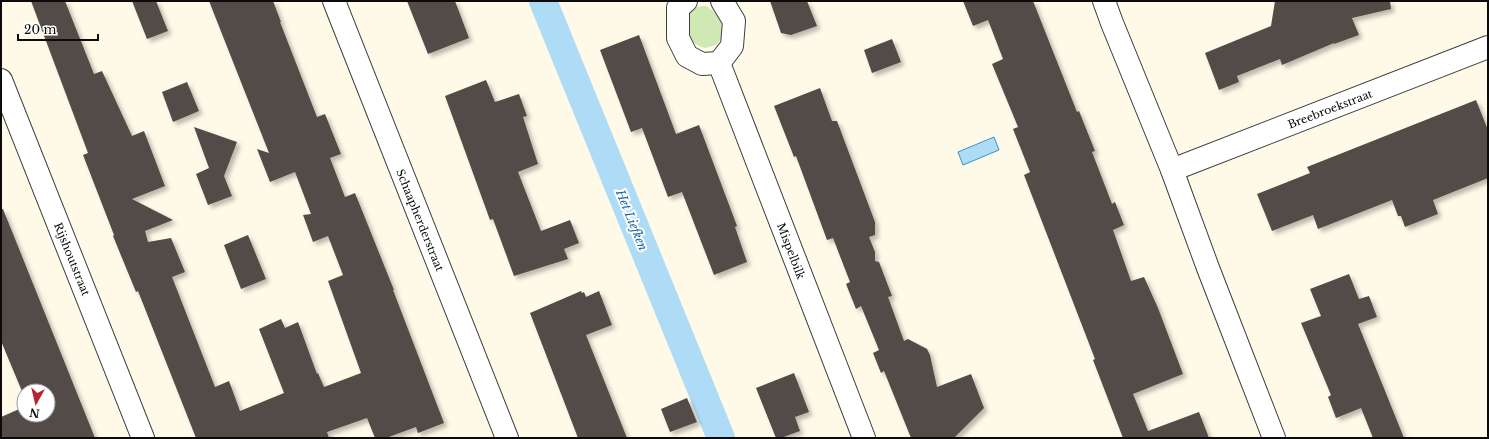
<svg xmlns="http://www.w3.org/2000/svg" width="1489" height="439" font-family="'Libre Baskerville',serif">
  <style>
    .green { fill: #d0e8b3 }
    .water { fill: #aedcf6; stroke: #3594cc }
    .lines { fill: none; stroke-linecap: round; stroke-linejoin: round }
    .canal { stroke: #aedcf6; stroke-width: 28 }
    .building { fill: #534b47; filter: url(#shadow) }
    .street-casing { stroke: #3e3e3e; stroke-width: 24 }
    .street { stroke: #fff; stroke-width: 22 }
    .labels { text-anchor: middle; dominant-baseline: central; stroke-width: 4; stroke-linejoin: round; paint-order: stroke }
    .street-label { font-size: 11px; fill: #0b0b0b; stroke: #fff }
    .water-label { font-size: 12px; font-style: italic; fill: #16649b; stroke: #fff }
  </style>
  <defs>
    <filter id="shadow"><feDropShadow dx="3.5" dy="3.5" stdDeviation="2" flood-color="#0004"/></filter>
  </defs>
  <rect width="100%" height="100%" fill="#fffae8"/>
  <!-- green -->
  <path class="green" d="M 706,6 C 719,14 722,20 723,36 L 716,45 L 705,48 C 698,46 691,42 688,35 C 684,27 687,11 696,7 C 699,6 703,6 706,6 Z"/>
  <!-- water -->
  <path class="water" d="M 994,137 L 999,150 L 963,165 L 958,152 Z"/>
  <g class="lines">
    <!-- canal -->
    <path class="canal" d="M 543,1 L 721,438"/>
  </g>
  <!-- building -->
  <g class="building">
    <path d="M 31,1 L 65,1 L 94,74 L 102,71 L 132,136 L 144,131 L 165,186 L 132,199 L 173,220 L 145,231 L 148,242 L 171,238 L 185,272 L 172,277 L 215,387 L 229,381 L 240,411 L 284,393 L 259,329 L 281,319 L 285,328 L 298,322 L 317,374 L 318,373 L 324,387 L 361,373 L 328,281 L 343,275 L 328,236 L 313,242 L 303,215 L 311,214 L 295,172 L 270,182 L 257,149 L 269,153 L 209,1 L 273,1 L 281,22 L 280,22 L 317,117 L 325,114 L 341,154 L 330,158 L 345,197 L 355,193 L 394,290 L 393,290 L 444,423 L 418,433 L 416,427 L 386,438 L 375,438 L 367,418 L 327,432 L 329,438 L 196,438 L 138,291 L 136,292 L 113,236 L 114,235 L 83,155 L 88,153 Z"/>
    <path d="M 132,1 L 156,1 L 168,31 L 147,39 Z"/>
    <path d="M 407,1 L 455,1 L 469,38 L 428,54 Z"/>
    <path d="M 770,1 L 807,1 L 817,26 L 791,35 L 781,33 Z"/>
    <path d="M 963,1 L 1033,1 L 1077,112 L 1079,111 L 1095,151 L 1092,152 L 1112,204 L 1115,202 L 1124,225 L 1113,230 L 1131,281 L 1144,277 L 1158,308 L 1183,374 L 1133,394 L 1148,431 L 1199,412 L 1209,438 L 1123,438 L 1093,360 L 1095,359 L 1024,175 L 1030,172 L 1013,129 L 1018,127 L 992,64 L 1003,59 L 988,20 L 973,26 Z"/>
    <path d="M 1275,1 L 1390,1 L 1391,9 L 1352,18 L 1359,35 L 1334,44 L 1334,43 L 1282,65 L 1280,59 L 1237,76 L 1239,82 L 1219,90 L 1205,53 L 1271,26 Z"/>
    <path d="M 639,35 L 676,134 L 699,125 L 737,226 L 735,227 L 747,262 L 714,275 L 682,192 L 668,197 L 642,128 L 631,132 L 600,50 Z"/>
    <path d="M 892,39 L 901,62 L 872,73 L 864,50 Z"/>
    <path d="M 486,80 L 495,102 L 519,94 L 527,116 L 523,117 L 538,164 L 518,172 L 541,231 L 570,220 L 579,243 L 564,249 L 568,259 L 514,276 L 493,219 L 490,220 L 445,96 Z"/>
    <path d="M 187,82 L 199,111 L 173,122 L 162,92 Z"/>
    <path d="M 820,88 L 832,121 L 837,121 L 875,222 L 875,235 L 869,237 L 875,252 L 875,261 L 879,262 L 892,296 L 888,297 L 904,341 L 908,339 L 927,349 L 930,355 L 937,387 L 971,374 L 984,408 L 954,438 L 911,438 L 884,371 L 881,373 L 873,353 L 879,350 L 861,306 L 856,309 L 846,284 L 850,282 L 833,238 L 827,240 L 796,156 L 794,157 L 774,106 Z"/>
    <path d="M 1476,100 L 1488,130 L 1488,178 L 1433,200 L 1438,214 L 1405,227 L 1401,216 L 1398,216 L 1392,200 L 1318,229 L 1313,215 L 1272,231 L 1257,194 L 1310,173 L 1307,167 Z"/>
    <path d="M 194,127 L 237,142 L 224,176 L 232,196 L 208,205 L 196,174 L 209,168 Z"/>
    <path d="M 1,209 L 3,209 L 95,438 L 1,438 L 1,417 L 24,407 L 24,415 L 48,415 L 48,391 L 24,391 L 24,396 L 1,341 Z"/>
    <path d="M 248,235 L 266,279 L 241,289 L 224,245 Z"/>
    <path d="M 1349,274 L 1359,299 L 1369,296 L 1377,317 L 1358,324 L 1404,438 L 1373,438 L 1361,408 L 1336,418 L 1328,397 L 1331,395 L 1301,323 L 1321,316 L 1310,289 Z"/>
    <path d="M 581,291 L 582,293 L 584,292 L 586,297 L 599,291 L 612,325 L 586,335 L 627,438 L 578,438 L 530,313 Z"/>
    <path d="M 794,373 L 809,412 L 795,417 L 800,431 L 781,438 L 776,438 L 756,388 Z"/>
    <path d="M 687,398 L 697,422 L 670,432 L 661,409 Z"/>
  </g>
  <g class="lines">
    <!-- street casing -->
    <g class="street-casing">
      <g id="street">
        <path d="M 334,1 L 507,438"/>
        <path d="M 686,1 L 678,8 L 678,38 L 687,56 L 702,64 L 719,63"/>
        <path d="M 1104,1 L 1112,23 L 1172,170 L 1208,268 L 1274,438"/>
        <path d="M 719,63 L 864,438"/>
        <path d="M 719,63 L 732,46 L 734,21 L 722,1"/>
        <path d="M 1,80 L 143,438"/>
        <path d="M 1172,170 L 1488,47"/>
      </g>
    </g>
    <!-- street -->
    <use href="#street" class="street"/>
  </g>
  <g class="labels">
    <!-- street labels -->
    <g class="street-label">
      <text transform="translate(1330 109) rotate(-21)">Breebroekstraat</text>
      <text transform="translate(420 220) rotate(68)">Schaapherderstraat</text>
      <text transform="translate(791 251) rotate(69)">Mispelbilk</text>
      <text transform="translate(72 259) rotate(68)">Rijshoutstraat</text>
    </g>
    <!-- water labels -->
    <g class="water-label">
      <text transform="translate(632 220) rotate(68)">Het Liefken</text>
    </g>
  </g>
  <!-- border -->
  <rect width="1489" height="439" fill="none" stroke="#0b0b0b" stroke-width="4"/>
  <!-- north arrow -->
  <g transform="translate(36 403) rotate(188)"><circle r="19" fill="#ffffff" stroke="#9d9d9d"/>
  <path d="M0-3L7 15L0 10L-7 15Z" fill="#b9242f"/>
  <text y="-6" font-size="11" font-weight="bold" text-anchor="middle" fill="#0b0b0b">N</text>
  </g>
  <!-- scale -->
  <path d="M18 34v6h80v-6" fill="none" stroke="#0b0b0b" stroke-width="2"/>
  <text x="24" y="34" font-size="12" fill="#0b0b0b" stroke="#ffffff" stroke-width="3" paint-order="stroke">20 m</text>
</svg>
